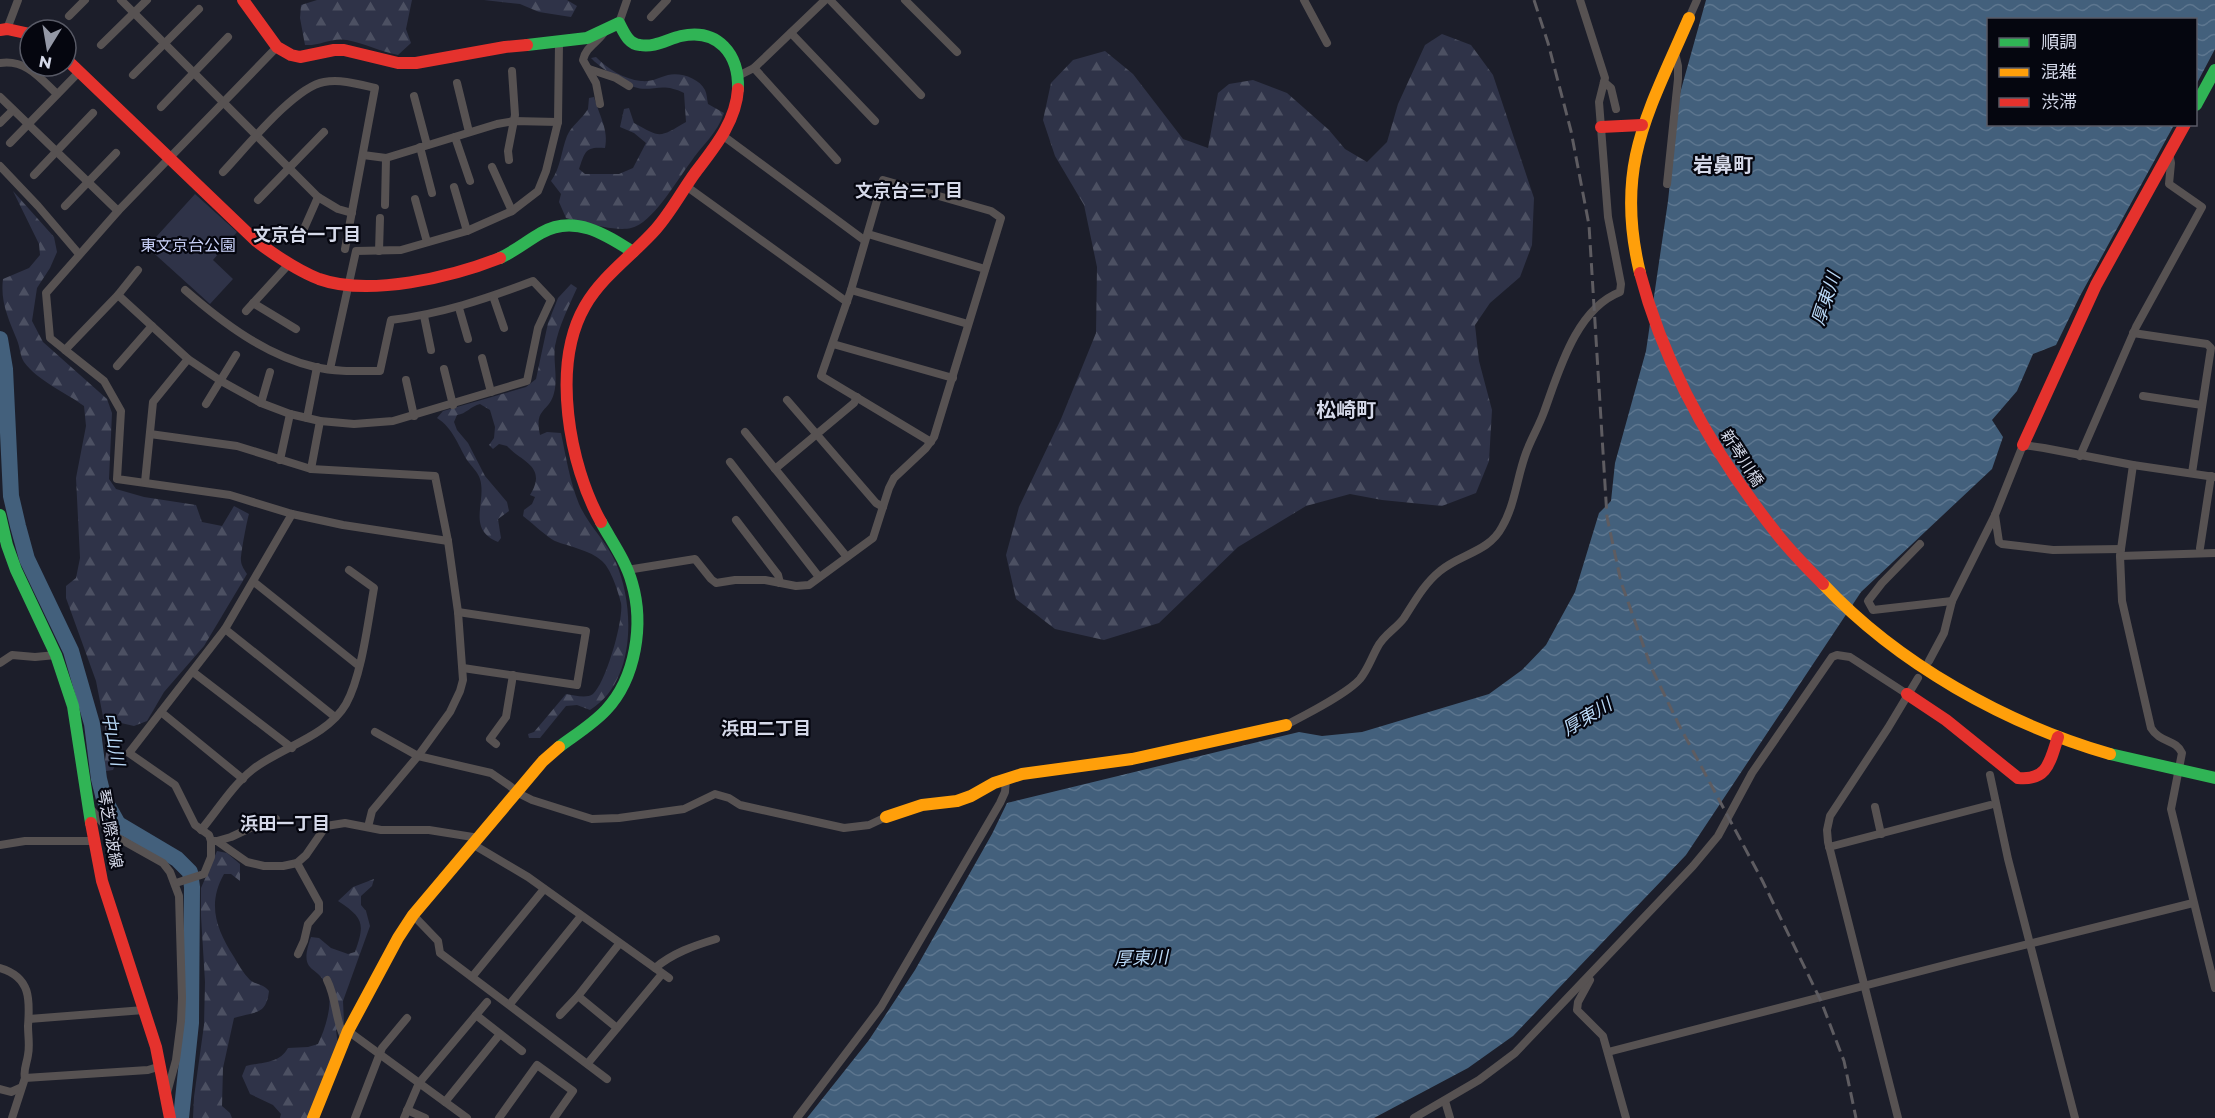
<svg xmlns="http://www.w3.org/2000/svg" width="2215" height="1118" font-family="Montserrat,'Noto Sans JP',sans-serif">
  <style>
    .forest { fill: url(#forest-firs) }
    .green { fill: #2f3348 }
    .water { fill: url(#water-waves) }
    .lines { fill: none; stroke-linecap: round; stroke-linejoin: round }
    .river { stroke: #43607c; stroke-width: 16 }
    .street { stroke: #575252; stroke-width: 8 }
    .fast { stroke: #30b455; stroke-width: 12 }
    .slow { stroke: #ff9f0a; stroke-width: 12 }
    .jam { stroke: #e5322d; stroke-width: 12 }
    .rail { stroke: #5e5c61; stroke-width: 3; stroke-dasharray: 12 6; stroke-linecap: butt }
    .labels { text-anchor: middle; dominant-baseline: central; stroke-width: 4.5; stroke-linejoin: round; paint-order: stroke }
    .park-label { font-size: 16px; fill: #cad2f9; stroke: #05060f }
    .street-label { font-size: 16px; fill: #d5d9e9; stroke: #05060f }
    .neighbourhood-label { font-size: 18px; font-weight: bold; fill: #d5d9e9; stroke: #05060f }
    .water-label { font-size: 18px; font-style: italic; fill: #b9d8f6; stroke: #05060f }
    .quarter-label { font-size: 20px; font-weight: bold; fill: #d5d9e9; stroke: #05060f }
  </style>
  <defs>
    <pattern id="forest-firs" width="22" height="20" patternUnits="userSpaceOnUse" patternTransform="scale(1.5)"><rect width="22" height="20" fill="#2f3348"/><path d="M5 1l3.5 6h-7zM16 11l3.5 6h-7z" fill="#4c5062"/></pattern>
    <pattern id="water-waves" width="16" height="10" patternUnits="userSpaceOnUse" patternTransform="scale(1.5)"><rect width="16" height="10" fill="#43607c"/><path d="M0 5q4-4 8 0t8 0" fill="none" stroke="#5d768f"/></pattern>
  </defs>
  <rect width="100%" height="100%" fill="#1c1e2a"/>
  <!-- forest -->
  <g class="forest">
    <path d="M 317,0 L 412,0 L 406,29 L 411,43 L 398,55 C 381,52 364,43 347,40 C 332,37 320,46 305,45 L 300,18 L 301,5 Z"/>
    <path d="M 484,0 L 567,0 L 577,6 L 571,17 L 539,12 L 520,4 Z"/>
    <path d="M 1442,34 L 1471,45 L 1493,75 L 1534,198 L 1532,245 L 1520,277 L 1490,303 L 1475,325 L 1479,361 L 1492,410 L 1489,461 L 1476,493 L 1442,506 L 1382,500 L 1350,494 L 1306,506 L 1238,547 L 1159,623 L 1104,640 L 1055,629 L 1016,599 L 1006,555 L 1019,507 L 1061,419 L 1096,333 L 1097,267 L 1084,205 L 1055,156 L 1043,120 L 1051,83 L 1073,60 L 1105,51 L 1133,74 L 1183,139 L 1208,148 L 1218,93 L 1229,84 L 1253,80 L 1287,93 L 1329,130 L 1345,149 L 1367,162 L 1387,142 L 1398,104 L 1425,45 Z"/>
    <path d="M 596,57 C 608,69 623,79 641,81 C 652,82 658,78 668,75 C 680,72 699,78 705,90 C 707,94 707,100 708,104 L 724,113 C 717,134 702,145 690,163 C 677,180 652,224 631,228 C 615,232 583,222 566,218 L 559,202 L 561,194 L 551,181 C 561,167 561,151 567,136 C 572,125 582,119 588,109 L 589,98 L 594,97 C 599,115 609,130 605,148 C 585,146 585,152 579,169 L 585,174 L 619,174 L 633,168 L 646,143 L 634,133 L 620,127 L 624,109 L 629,108 L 634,123 C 661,138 659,138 686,122 L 684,93 C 661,81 652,93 634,87 C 624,83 598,66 591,58 Z"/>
    <path d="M 13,191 L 54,237 L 57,252 L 50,268 L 37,288 L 32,321 L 43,342 L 107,399 L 112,413 L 109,479 L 116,489 L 144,497 L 196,505 L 202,522 L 222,526 L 234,506 L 249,514 C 247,520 240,557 241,561 C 241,565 245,571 247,574 L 204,646 L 164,692 L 147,721 L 134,726 L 121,723 L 118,729 L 120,753 L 113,770 L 106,771 L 104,766 L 108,742 L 96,681 L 66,598 L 66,586 L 76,578 L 80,558 L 76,478 L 86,426 L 84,406 C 65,392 38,381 24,362 C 20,356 20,347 17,340 C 9,320 0,302 3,279 L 29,268 L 40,255 L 39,244 Z"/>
    <path d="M 571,284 L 577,288 C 569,306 559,325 555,346 C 553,361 558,379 554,393 C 549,413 534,407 540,435 L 547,432 L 561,433 C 566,457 570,482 579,504 C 588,525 607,542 616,563 C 635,607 636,682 590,710 L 577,705 L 566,706 L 540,738 L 529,738 L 528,734 L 534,732 L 566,694 C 574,695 586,699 593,694 C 606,683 624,619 621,603 C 618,591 611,569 602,561 C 590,550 570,547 555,541 C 548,538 531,522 523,516 L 524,510 L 532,504 L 535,497 L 530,495 C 548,466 521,462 507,446 L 499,444 L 493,449 L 489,445 L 494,438 L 495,427 L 490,410 L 480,404 C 471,406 466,414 457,415 L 454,422 L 457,430 L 468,443 L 485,476 L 507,502 L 509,511 L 498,519 L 501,538 L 498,542 C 466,529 487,502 480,479 C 478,472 471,466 467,460 C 458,445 453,428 437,418 L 443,411 L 526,387 L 536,379 L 548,323 L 558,298 Z"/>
    <path d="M 217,851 L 227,853 L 240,864 L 240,881 L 231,874 L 224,874 C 207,904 216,929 234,957 C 238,964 243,973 250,980 C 256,985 264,984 269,991 C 266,1016 255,1011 234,1018 L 223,1068 L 222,1106 L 230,1113 L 232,1118 L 193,1118 L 194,1097 L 204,1025 L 205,982 L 201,916 L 201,888 Z"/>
    <path d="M 374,879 L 372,886 L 361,896 L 361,905 L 366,911 L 370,926 L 343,1001 L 344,1023 L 336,1030 L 338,1046 L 309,1118 L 280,1118 L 281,1114 L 273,1105 L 250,1094 L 242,1076 L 246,1066 C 262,1062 279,1064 288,1048 L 308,1047 L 318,1044 C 325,1029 333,1006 328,989 C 319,963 297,976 311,937 L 319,938 L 331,948 L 348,954 L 355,952 C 365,924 364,918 338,901 L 353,887 Z"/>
  </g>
  <!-- green -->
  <path class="green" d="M 195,194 L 237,232 L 213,260 L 233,279 L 210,304 L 147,247 Z"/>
  <!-- water -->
  <path class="water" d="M 1706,0 L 2215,0 L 2215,49 L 2196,85 L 2196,20 L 1988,20 L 1988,124 L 2174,125 L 2080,296 L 2056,345 L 2033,354 L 2017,391 L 1992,420 L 2003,437 L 1992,469 L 1861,592 L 1686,855 L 1513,1036 L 1468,1068 L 1374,1118 L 807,1118 L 869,1040 L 915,970 L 992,834 L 1007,803 L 1299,732 L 1322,736 L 1362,732 L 1489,694 L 1522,670 L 1546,645 L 1575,592 L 1599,513 L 1611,501 L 1615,463 L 1646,351 L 1668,201 L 1679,97 Z"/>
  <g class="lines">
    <!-- river -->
    <path class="river" d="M 0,339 L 5,369 L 11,496 L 18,526 L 27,559 L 71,651 L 92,724 L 99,779 L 104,799 L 118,824 L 177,859 L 190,872 L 192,887 L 191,1023 L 181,1118"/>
    <!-- street -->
    <g class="street">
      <path d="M 121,0 L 318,197 L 338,209 L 352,213"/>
      <path d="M 830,0 L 921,95"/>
      <path d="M 905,0 L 957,52"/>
      <path d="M 1304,0 L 1327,43"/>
      <path d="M 69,16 L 85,0"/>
      <path d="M 651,17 L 667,0"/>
      <path d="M 1689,18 L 1697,0"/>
      <path d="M 619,23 L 627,0"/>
      <path d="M 7,29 L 18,0"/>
      <path d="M 791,33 L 875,121"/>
      <path d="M 101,45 L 147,0"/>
      <path d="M 0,63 C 26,59 40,78 57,94"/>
      <path d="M 754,68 L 837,160"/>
      <path d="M 589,69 L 616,78 L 629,86"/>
      <path d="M 133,75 L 199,9"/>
      <path d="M 738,76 L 754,68 L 825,0"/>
      <path d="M 1604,82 L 1611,88 L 1616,109"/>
      <path d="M 457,83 L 469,132"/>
      <path d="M 414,96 L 427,145"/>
      <path d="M 0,97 L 118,211"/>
      <path d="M 600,104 L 596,83 L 583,60 C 586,46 598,43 605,31"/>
      <path d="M 161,107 L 228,37"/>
      <path d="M 0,123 L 13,110"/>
      <path d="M 722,135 L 864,240"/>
      <path d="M 455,137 L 470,181"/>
      <path d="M 10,143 L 79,72"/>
      <path d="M 420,147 L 432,193"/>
      <path d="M 363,155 L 386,158 L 497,124 L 514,121 L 558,122"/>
      <path d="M 509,160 L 508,151 L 515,115 L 512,71"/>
      <path d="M 0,166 L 38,206 L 79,254"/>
      <path d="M 492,167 L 512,211"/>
      <path d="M 223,172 C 245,149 294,87 324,82 C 341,79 358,84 375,88 L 345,249"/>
      <path d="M 34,175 L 93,113"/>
      <path d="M 1667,184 L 1678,79 L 1678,66 L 1675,53"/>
      <path d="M 686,186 L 847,302"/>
      <path d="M 454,187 L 467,231"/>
      <path d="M 415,199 L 427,242"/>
      <path d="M 258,200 L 324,132"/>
      <path d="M 385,205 L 386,158"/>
      <path d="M 65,206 L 116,153"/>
      <path d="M 868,234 L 985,269"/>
      <path d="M 299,240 L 318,197"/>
      <path d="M 379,251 L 380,218"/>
      <path d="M 138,270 L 118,295 L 65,350 L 104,381 L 121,411 L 117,479 L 230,495 L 292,514 L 343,525 L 448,541"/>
      <path d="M 851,290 L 968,324"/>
      <path d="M 118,295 L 188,359 L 221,381 L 261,403 L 290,414 L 320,421 L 354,424 L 393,421 L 527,381 L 538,328 L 551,300 L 533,281 C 486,299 441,314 391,320 L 380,371 C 358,371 336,372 315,367 C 265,355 223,323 185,290"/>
      <path d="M 493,296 L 504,328"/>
      <path d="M 253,303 L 296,329"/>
      <path d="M 459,308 L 468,339"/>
      <path d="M 246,311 L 288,265"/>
      <path d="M 424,316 L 431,350"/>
      <path d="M 2133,333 L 2207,344 L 2211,348 L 2192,473"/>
      <path d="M 833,344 L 953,378"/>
      <path d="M 65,350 L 50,338 L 46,293 L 118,211 L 277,47"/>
      <path d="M 482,358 L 491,392"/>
      <path d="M 117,366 L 152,326"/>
      <path d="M 330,369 L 356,251 L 401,250 L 467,231 L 512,211 L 538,191 L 546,171 L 558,122 L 559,43"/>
      <path d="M 444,369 L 453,405"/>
      <path d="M 406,380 L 414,416"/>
      <path d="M 2143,396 L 2202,405"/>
      <path d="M 787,400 L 876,503 L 883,507"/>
      <path d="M 261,403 L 270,372"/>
      <path d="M 206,404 L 236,355"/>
      <path d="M 307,418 L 317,367"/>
      <path d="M 745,432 L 847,557"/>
      <path d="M 150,434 L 237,446 L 311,469 L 435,476 L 448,541 L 458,612 L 463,680 L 460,691 L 450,712 L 418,756 L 372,811 L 368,827"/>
      <path d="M 2080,456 L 2136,327 L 2202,207 L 2169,184 L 2171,163 L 2169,153"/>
      <path d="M 280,460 L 290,414"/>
      <path d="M 730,462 L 819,577"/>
      <path d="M 2133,465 L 2120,556 L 2122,601 L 2151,728 C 2160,743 2176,739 2182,753 L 2171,809 L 2215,988"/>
      <path d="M 311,469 L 320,421"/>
      <path d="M 775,469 L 854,403 L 857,397"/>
      <path d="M 145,482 L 153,402 L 188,359"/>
      <path d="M 1995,515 L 1999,542 L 2002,544 L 2053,550 L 2121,549"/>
      <path d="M 736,520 L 778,575 L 780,583"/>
      <path d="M 1920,544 L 1882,583 L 1868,601 L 1873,610 L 1952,601"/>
      <path d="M 2200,548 L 2211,476"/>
      <path d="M 2120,556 L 2215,553"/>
      <path d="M 627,570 L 695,559 L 711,579 L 716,583 L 735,580 L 765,580 L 796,586 L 809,585 L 873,538 L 889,488 L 894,478 L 926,448 L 934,437 L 1001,218 L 991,211 L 883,180 L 851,290 L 821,376 L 931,442"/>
      <path d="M 254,582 L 359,666"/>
      <path d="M 458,612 L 586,631 L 577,685 L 463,668"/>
      <path d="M 225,629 L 335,717"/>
      <path d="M 1929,661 L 1944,633 L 1952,601 L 1995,515 L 2023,445 L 2044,448 L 2133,465 L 2215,477"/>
      <path d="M 0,663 L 12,655 L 35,657 L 56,655"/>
      <path d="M 193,672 L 292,748"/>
      <path d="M 161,712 L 243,779"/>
      <path d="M 1286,725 C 1305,715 1347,694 1360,679 C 1368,669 1371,659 1377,648 C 1383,635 1396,629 1404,618 C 1415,601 1424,584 1440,571 C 1460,554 1489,552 1502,527 C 1515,505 1517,477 1526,453 C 1531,439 1539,426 1544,412 C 1559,371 1576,309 1620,292 L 1621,284 L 1608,217 L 1599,102 L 1605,78 L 1580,0"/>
      <path d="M 375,732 L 418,756 L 491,773 L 510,786 L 518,793 L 532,800 L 592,819 L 619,818 L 684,809 L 715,794 L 729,798 L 740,805 L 844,828 L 869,825 L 886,817"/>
      <path d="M 496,744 L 490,739 L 506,717 L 513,675"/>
      <path d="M 1990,775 L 2008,859 L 2075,1118"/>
      <path d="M 1875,807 L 1881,834"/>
      <path d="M 90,808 L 113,835 L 163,863 L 170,872 L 179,896 L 182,998 L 181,1021 L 176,1060 L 167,1093"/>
      <path d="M 201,830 C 217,811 232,786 252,770 C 279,748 327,737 346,704 C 362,675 368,621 374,588 L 349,570"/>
      <path d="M 211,841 L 217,841 L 247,862 L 264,866 L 283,866 L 297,863 L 306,855 L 326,826 L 345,823 L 381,830 L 429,830 L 479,838"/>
      <path d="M 217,841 L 231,837 L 270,819 L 276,819"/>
      <path d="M 0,845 L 25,841 L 94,841"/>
      <path d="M 474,845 L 528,877 L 669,978"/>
      <path d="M 1829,847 L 1990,805"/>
      <path d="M 297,863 L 319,903 L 319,911 L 308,924 L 304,941 L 298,954"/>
      <path d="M 176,883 L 204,874 L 211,857 L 211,841 L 209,835 L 195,825 L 175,785 L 129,753 L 225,629 L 292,514"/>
      <path d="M 413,915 L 438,941 L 440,953 L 607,1079"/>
      <path d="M 0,968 C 31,977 30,1000 28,1026 C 28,1036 30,1045 28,1055 C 27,1063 23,1070 25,1078 L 12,1118"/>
      <path d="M 655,968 C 673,953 693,946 716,939"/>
      <path d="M 472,977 L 544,889"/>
      <path d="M 327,980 C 337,1000 335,1021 345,1039"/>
      <path d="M 1590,980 L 1578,1002 L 1577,1010 L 1603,1036 L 1626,1118"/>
      <path d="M 578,996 L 617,1028"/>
      <path d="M 510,1004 L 581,916"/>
      <path d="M 476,1015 L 522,1051"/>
      <path d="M 560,1015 L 578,996 L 619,944"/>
      <path d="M 29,1019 L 144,1010"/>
      <path d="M 348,1031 L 467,1118"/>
      <path d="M 1608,1052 L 1964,960 L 2193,903"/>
      <path d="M 588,1063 L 662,974"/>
      <path d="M 25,1078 L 148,1070 L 161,1066"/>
      <path d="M 0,1089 L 11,1092 L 20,1088"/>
      <path d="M 1445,1101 L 1450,1118"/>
      <path d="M 445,1102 L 500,1034"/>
      <path d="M 407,1110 L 425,1118"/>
      <path d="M 355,1118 L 382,1048 L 407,1018"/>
      <path d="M 404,1118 L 419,1083 L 487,1002"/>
      <path d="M 499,1118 L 537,1065 L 573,1091 L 554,1118"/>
      <path d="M 797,1118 L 881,1007 L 1000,803 L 1005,792 L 1006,779"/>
      <path d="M 1414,1118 L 1479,1080 L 1515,1053 L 1693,866 L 1718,836 L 1752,773 L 1832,657 L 1837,655 L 1850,657 L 1907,694"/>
      <path d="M 1898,1118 L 1828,842 L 1827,830 L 1830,816 L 1888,728 L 1918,678"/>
    </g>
    <!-- fast -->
    <g class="fast">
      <path d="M 527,45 L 587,38 L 619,23 C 624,32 628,44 640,45 C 654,48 668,39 681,36 C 718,28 739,54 738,89"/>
      <path d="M 2196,105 L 2215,70"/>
      <path d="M 500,258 C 515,251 527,241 541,233 C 574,214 605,234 633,252"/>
      <path d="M 0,515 L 7,545 L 16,570 L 56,655 L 73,706 L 91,823"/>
      <path d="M 559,747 C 575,735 593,724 606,710 C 636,678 644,624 632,583 C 626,561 612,542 601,522"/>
      <path d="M 2110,754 L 2215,778"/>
    </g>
    <!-- slow -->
    <g class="slow">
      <path d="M 1640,273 C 1614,166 1648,113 1689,18"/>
      <path d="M 1823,584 C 1898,664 2006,724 2110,754"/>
      <path d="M 886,817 L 922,805 L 957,801 L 971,796 L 994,783 L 1022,774 L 1132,759 L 1286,725"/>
      <path d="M 313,1118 L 348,1031 L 398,938 L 413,915 L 543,761 L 559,747"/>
    </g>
    <!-- jam -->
    <g class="jam">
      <path d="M 243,0 L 277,47 L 291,55 L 300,57 L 334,50 L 344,50 L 398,63 L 416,63 L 505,47 L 527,45"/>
      <path d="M 0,30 L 7,29 L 30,34"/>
      <path d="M 66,59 L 256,241 C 276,256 296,270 319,279 C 369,297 452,277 500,258"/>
      <path d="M 1601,127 L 1642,125"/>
      <path d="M 1640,273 C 1665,369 1716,457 1777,534 C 1791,552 1807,568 1823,584"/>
      <path d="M 2023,445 L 2096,285 L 2185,124"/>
      <path d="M 601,522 C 569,465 551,365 585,306 C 602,276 633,255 656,229 C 671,212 682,191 695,173 C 714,148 736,122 738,89"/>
      <path d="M 1907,694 L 1946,720 L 2018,778 C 2048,781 2050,761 2058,737"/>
      <path d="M 91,823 L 102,881 L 156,1047 L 170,1118"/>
    </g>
    <!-- rail -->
    <path class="rail" d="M 1534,0 L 1548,43 L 1571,131 L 1589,225 L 1607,517 L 1621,582 L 1651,667 L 1679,725 L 1762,880 L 1821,1001 L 1844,1061 L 1856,1118"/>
  </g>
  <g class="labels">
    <!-- park labels -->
    <g class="park-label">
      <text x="188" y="245">東文京台公園</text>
    </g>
    <!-- street labels -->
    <g class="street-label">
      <text transform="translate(1742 458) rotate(57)">新琴川橋</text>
      <text transform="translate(110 829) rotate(80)">琴芝際波線</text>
    </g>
    <!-- neighbourhood labels -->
    <g class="neighbourhood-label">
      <text x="909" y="191">文京台三丁目</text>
      <text x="307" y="235">文京台一丁目</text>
      <text x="766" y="729">浜田二丁目</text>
      <text x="285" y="824">浜田一丁目</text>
    </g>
    <!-- water labels -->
    <g class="water-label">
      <text transform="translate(1826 299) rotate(-72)">厚東川</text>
      <text transform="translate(1587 717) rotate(-31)">厚東川</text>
      <text transform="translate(113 739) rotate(79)">中山川</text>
      <text transform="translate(1141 958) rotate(-2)">厚東川</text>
    </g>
    <!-- quarter labels -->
    <g class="quarter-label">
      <text x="1723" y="165">岩鼻町</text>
      <text x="1346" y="410">松崎町</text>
    </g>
  </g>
  <!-- legend -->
  <rect x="1987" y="18" width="210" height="108" fill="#05060f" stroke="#585a66" stroke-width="1.5"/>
  <rect x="1999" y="38" width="30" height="9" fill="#30b455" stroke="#585a66" stroke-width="1.5"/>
  <text x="2041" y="48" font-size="18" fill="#d5d9e9">順調</text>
  <rect x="1999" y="68" width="30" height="9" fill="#ff9f0a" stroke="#585a66" stroke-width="1.5"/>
  <text x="2041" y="78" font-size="18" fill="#d5d9e9">混雑</text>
  <rect x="1999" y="98" width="30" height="9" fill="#e5322d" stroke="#585a66" stroke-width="1.5"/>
  <text x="2041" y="108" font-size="18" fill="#d5d9e9">渋滞</text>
  <!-- north arrow -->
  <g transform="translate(48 48) rotate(191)"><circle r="28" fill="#05060f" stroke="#585a66" stroke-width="1.5"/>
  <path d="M0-4.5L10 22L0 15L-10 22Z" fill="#9498a6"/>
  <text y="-9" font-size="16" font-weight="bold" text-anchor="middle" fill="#d5d9e9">N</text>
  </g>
</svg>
